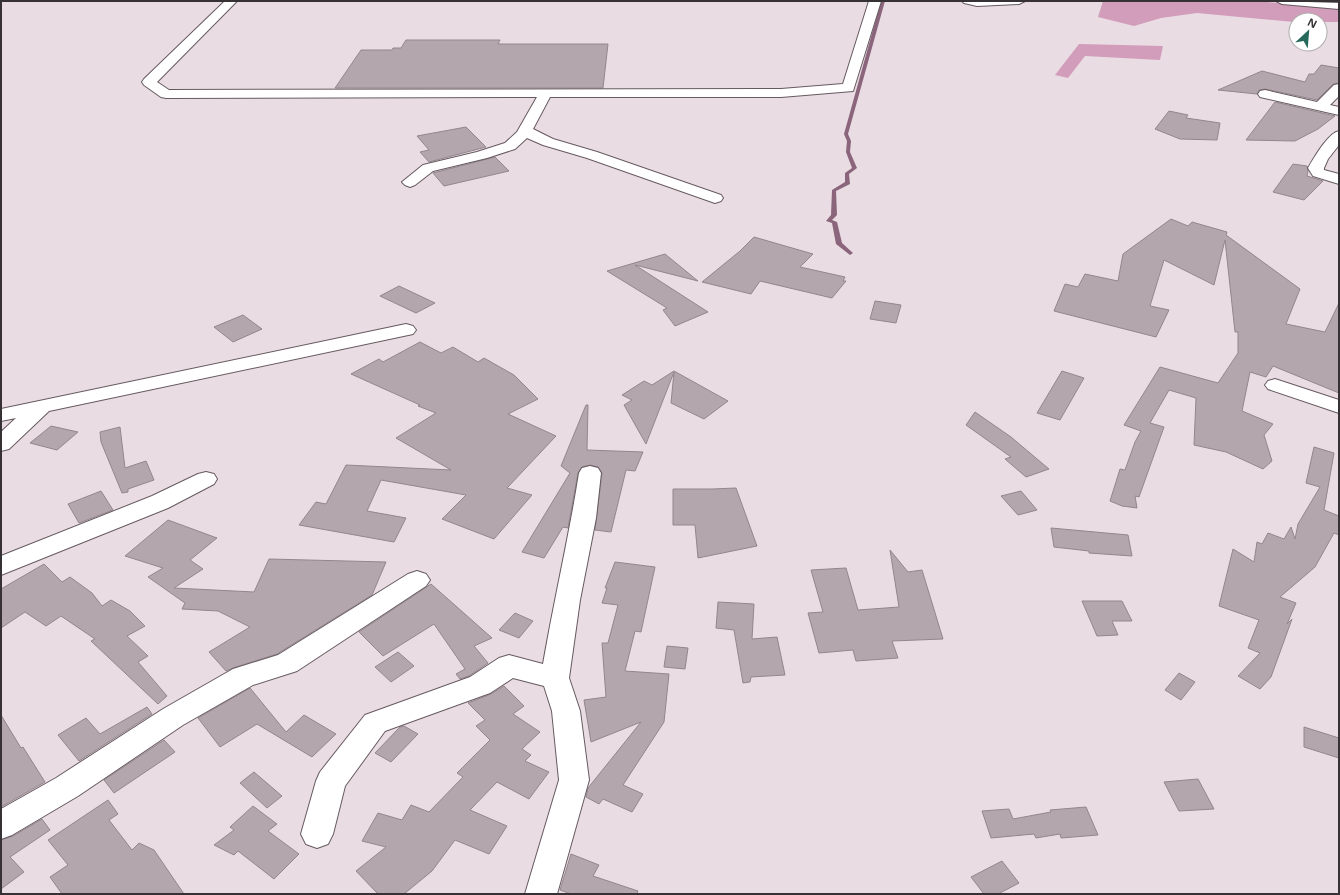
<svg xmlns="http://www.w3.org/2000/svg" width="1340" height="895" font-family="'Open Sans',sans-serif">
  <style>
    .forest { fill: #d29cbb }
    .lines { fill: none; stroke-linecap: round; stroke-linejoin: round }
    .stream { fill: #8b657b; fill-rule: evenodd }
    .building { fill: #b3a6ad; stroke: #93868d }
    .minor-casing { stroke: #665a60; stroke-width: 2 }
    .minor { fill: #fff; fill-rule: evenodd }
  </style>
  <rect width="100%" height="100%" fill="#eadce3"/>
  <!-- forest -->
  <g class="forest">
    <path d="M 1103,1 L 1258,1 L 1339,9 L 1339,22 L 1320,22 L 1320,20 L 1296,20 L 1296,22 L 1294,22 L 1197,13 L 1161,18 L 1134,26 L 1098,17 Z"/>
    <path d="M 1079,44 L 1163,46 L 1160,60 L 1085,56 L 1068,78 L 1055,75 Z"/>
  </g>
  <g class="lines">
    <!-- stream -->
    <path class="stream" d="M 881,1 L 885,1 L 848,134 L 851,141 L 850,152 L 857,168 L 849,174 L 850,184 L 836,191 L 837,215 L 832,220 L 837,222 L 842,243 L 853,253 L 850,255 L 836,244 L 832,223 L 826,221 L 831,215 L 832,190 L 845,182 L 845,173 L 852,168 L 846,152 L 847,141 L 844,134 Z"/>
  </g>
  <!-- building -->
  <g class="building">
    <path d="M 406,40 L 500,40 L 498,44 L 608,44 L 603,88 L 335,88 L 361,50 L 392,50 L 393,48 L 401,48 Z"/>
    <path d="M 1321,65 L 1339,68 L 1339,83 L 1333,84 L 1317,100 L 1265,89 L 1259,90 L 1257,94 L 1218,90 L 1262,71 L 1305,82 L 1309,74 L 1314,74 Z"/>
    <path d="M 1275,102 L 1335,116 L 1318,129 L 1295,141 L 1246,140 Z"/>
    <path d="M 1169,111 L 1188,115 L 1186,118 L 1220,123 L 1217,140 L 1180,139 L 1155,129 Z"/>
    <path d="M 466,127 L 486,147 L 429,162 L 420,152 L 429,150 L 417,136 Z"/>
    <path d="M 495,157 L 509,171 L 444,186 L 433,173 Z"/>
    <path d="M 1293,164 L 1307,166 L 1308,171 L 1307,176 L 1323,181 L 1304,200 L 1273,192 Z"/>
    <path d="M 1171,219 L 1188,226 L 1192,222 L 1227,232 L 1226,235 L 1300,289 L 1286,324 L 1325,332 L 1339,303 L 1339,393 L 1273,366 L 1266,377 L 1250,372 L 1242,411 L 1273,424 L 1264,435 L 1272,461 L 1263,469 L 1226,452 L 1194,445 L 1196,398 L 1169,390 L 1150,423 L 1164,427 L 1139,497 L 1135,496 L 1137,508 L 1122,506 L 1110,501 L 1120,469 L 1125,470 L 1135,442 L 1141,431 L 1124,425 L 1160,367 L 1218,383 L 1238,353 L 1238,332 L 1235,332 L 1225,240 L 1214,285 L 1164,260 L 1150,306 L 1169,310 L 1156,337 L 1054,311 L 1065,284 L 1078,287 L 1085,274 L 1118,281 L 1123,254 Z"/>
    <path d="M 754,237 L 813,254 L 800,267 L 845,277 L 843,281 L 846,281 L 832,298 L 760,281 L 751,294 L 702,282 L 740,251 Z"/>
    <path d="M 665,254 L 698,281 L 635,265 L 708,312 L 675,326 L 663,310 L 667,308 L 607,271 Z"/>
    <path d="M 399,286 L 435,303 L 416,313 L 380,296 Z"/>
    <path d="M 875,301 L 901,305 L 896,323 L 870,319 Z"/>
    <path d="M 243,315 L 262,329 L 233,342 L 214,327 Z"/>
    <path d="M 420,342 L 441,353 L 453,347 L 478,362 L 484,358 L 514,375 L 538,399 L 508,414 L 556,436 L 507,488 L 532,495 L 494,539 L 442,519 L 466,495 L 381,480 L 367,511 L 406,518 L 394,542 L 299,525 L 316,502 L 326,504 L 346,465 L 451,470 L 396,438 L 436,413 L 418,406 L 420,405 L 351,374 L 379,359 L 383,362 Z"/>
    <path d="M 674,371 L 728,401 L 704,419 L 671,403 L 674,372 L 646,444 L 624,405 L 632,400 L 622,395 L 644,381 L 652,385 Z"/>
    <path d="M 1062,371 L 1084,378 L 1060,420 L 1037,413 Z"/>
    <path d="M 586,405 L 588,405 L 587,450 L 643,452 L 635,471 L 626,470 L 611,532 L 595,530 L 602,473 L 598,467 L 590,465 L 582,467 L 578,473 L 568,528 L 563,527 L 544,558 L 522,552 L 570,473 L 561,466 Z"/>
    <path d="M 975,412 L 1011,437 L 1049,469 L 1026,477 L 1005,459 L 1011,457 L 966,425 Z"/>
    <path d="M 51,426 L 78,432 L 57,450 L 30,443 Z"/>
    <path d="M 120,427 L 125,468 L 146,461 L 154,480 L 128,489 L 128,492 L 122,493 L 101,442 L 100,432 Z"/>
    <path d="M 1314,447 L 1334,453 L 1324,510 L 1339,516 L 1339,535 L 1334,533 L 1315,567 L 1280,597 L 1296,603 L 1287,624 L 1292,619 L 1271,677 L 1260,689 L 1238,676 L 1260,653 L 1248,648 L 1259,620 L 1219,606 L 1233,549 L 1254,562 L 1257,542 L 1262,544 L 1268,533 L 1284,539 L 1291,527 L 1295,539 L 1298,524 L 1320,487 L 1306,483 Z"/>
    <path d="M 736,488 L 757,546 L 698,558 L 695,525 L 673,525 L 673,489 L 712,489 Z"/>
    <path d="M 101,491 L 113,510 L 79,523 L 68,504 Z"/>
    <path d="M 1021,491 L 1037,510 L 1018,515 L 1001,496 Z"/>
    <path d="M 168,520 L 217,538 L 190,560 L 203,569 L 174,588 L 254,592 L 269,559 L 386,562 L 372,595 L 277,654 L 233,668 L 226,671 L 209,652 L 250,627 L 218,611 L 182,609 L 185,603 L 148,577 L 163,568 L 125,556 Z"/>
    <path d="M 1051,528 L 1128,535 L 1132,556 L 1089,553 L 1089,551 L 1054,547 Z"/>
    <path d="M 890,550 L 908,572 L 922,570 L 943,639 L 892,641 L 898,658 L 856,661 L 853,650 L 819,653 L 808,613 L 823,612 L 811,570 L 846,568 L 858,610 L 899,607 Z"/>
    <path d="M 615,562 L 655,567 L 641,632 L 635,631 L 625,671 L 669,674 L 664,722 L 623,785 L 643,794 L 632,812 L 603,799 L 599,804 L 586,797 L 588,788 L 641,722 L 591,742 L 584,700 L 606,697 L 602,643 L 608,643 L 618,605 L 602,603 L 607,588 L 605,588 Z"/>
    <path d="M 44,564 L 62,582 L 70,577 L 92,593 L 102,606 L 111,600 L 130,611 L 145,626 L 127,636 L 148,656 L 138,662 L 167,696 L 158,704 L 91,641 L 95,639 L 61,616 L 46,626 L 25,612 L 1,628 L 1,589 Z"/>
    <path d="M 431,584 L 492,638 L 474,646 L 488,663 L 469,676 L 460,679 L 456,674 L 465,669 L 434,624 L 383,656 L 359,632 Z"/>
    <path d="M 1082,601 L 1122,601 L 1132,621 L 1112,621 L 1118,635 L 1097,636 Z"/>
    <path d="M 718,602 L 754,604 L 752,639 L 777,637 L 785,675 L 751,677 L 750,682 L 743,683 L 734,630 L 716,628 Z"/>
    <path d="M 515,613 L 533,621 L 519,638 L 499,630 Z"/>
    <path d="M 667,646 L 688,648 L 685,669 L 664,667 Z"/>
    <path d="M 398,652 L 414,666 L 391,682 L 375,667 Z"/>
    <path d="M 1179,673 L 1195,682 L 1181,700 L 1165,690 Z"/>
    <path d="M 504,686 L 524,706 L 513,714 L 540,732 L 522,749 L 531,755 L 525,761 L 549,772 L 529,799 L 497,782 L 470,810 L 507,826 L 489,854 L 455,840 L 432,871 L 404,894 L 378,894 L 356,871 L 386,847 L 362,841 L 378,813 L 402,820 L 411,805 L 429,812 L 463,777 L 457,773 L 490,740 L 476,726 L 485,720 L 468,703 L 491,694 Z"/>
    <path d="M 250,688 L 286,732 L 304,715 L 336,734 L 312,757 L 257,724 L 220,747 L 198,718 Z"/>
    <path d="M 147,707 L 152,714 L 79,761 L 58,735 L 86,718 L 100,734 Z"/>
    <path d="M 1,715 L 21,748 L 23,747 L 45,782 L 1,807 Z"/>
    <path d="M 404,726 L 418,734 L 391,762 L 375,753 L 400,727 Z"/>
    <path d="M 1304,727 L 1339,738 L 1339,758 L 1304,747 Z"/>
    <path d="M 164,740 L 175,752 L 114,793 L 104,780 Z"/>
    <path d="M 254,772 L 282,796 L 267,808 L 240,783 Z"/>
    <path d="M 1198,779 L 1214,809 L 1179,811 L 1164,782 Z"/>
    <path d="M 108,800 L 118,814 L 109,820 L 132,850 L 139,843 L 154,850 L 184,894 L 62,894 L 50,877 L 68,865 L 48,840 Z"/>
    <path d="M 253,806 L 277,824 L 268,831 L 299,854 L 274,879 L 238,851 L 234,855 L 214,845 L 234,830 L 230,827 Z"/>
    <path d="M 1086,807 L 1098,835 L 1061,838 L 1060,834 L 1036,838 L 1034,834 L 991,838 L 982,811 L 1009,809 L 1013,819 L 1051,812 L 1050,810 Z"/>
    <path d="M 42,819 L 50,830 L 10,857 L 24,872 L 1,889 L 1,840 L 13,836 Z"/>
    <path d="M 571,854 L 599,865 L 593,876 L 638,891 L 637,894 L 571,894 L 560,890 Z"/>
    <path d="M 1002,861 L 1019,883 L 998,894 L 984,894 L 971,877 Z"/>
  </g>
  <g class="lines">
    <!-- minor casing -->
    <g class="minor-casing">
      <g id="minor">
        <path d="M 225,1 L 237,1 L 157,82 L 169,90 L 781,89 L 843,84 L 869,1 L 881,1 L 853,91 L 781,97 L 550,97 L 533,129 L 553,139 L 597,152 L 721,195 L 723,198 L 721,201 L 715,203 L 587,158 L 543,145 L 527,138 L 515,149 L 487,158 L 433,171 L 415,185 L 410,187 L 405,185 L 402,182 L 423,165 L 477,152 L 505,143 L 517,132 L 537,97 L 166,98 L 161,97 L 144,85 L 142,82 L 144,79 Z"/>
        <path d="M 962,1 L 1025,1 L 1019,4 L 977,6 L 964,3 Z"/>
        <path d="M 1276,1 L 1339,3 L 1339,9 L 1282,4 Z"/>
        <path d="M 1339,84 L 1339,96 L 1330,105 L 1339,107 L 1339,115 L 1260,97 L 1258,94 L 1260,91 L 1265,90 L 1317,102 L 1334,85 Z"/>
        <path d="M 1339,131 L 1339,145 L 1328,159 L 1324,168 L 1324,170 L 1339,174 L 1339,184 L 1313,176 L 1308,168 C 1314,158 1328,133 1339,131 Z"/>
        <path d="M 406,324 L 413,326 L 416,330 L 413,334 L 49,411 L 9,449 L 1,451 L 1,432 L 16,418 L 1,421 L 1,409 Z"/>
        <path d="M 1275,379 L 1339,400 L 1339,413 L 1268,389 L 1265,385 L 1268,381 Z"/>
        <path d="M 590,466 L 598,468 L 601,473 L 596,518 L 580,600 L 569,678 L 580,711 L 589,780 L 557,894 L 525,894 L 559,780 L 552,711 L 544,686 L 513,678 L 490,693 L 385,731 L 345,786 L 333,834 L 328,844 L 317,848 L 306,844 L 301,834 L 316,781 L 320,772 L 365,715 L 470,677 L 499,658 L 509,655 L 543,664 C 554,600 569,537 579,473 L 582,468 Z"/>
        <path d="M 206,472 L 214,474 L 217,479 L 214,484 L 168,508 L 1,575 L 1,556 L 152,496 L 198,474 Z"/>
        <path d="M 417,571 L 426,574 L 430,580 L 426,586 L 297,671 L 253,685 L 183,725 L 78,796 L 12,835 L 1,839 L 1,809 L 56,778 L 163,709 L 233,669 L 278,655 L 408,574 Z"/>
      </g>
    </g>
    <!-- minor -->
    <use href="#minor" class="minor"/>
  </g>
  <!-- border -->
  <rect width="1340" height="895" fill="none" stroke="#363134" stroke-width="4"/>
  <!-- north arrow -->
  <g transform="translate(1308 32) rotate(26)"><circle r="19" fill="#ffffff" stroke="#afadae"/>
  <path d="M0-3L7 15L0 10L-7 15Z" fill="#26695b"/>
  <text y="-6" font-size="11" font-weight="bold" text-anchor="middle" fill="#363134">N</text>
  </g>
</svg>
